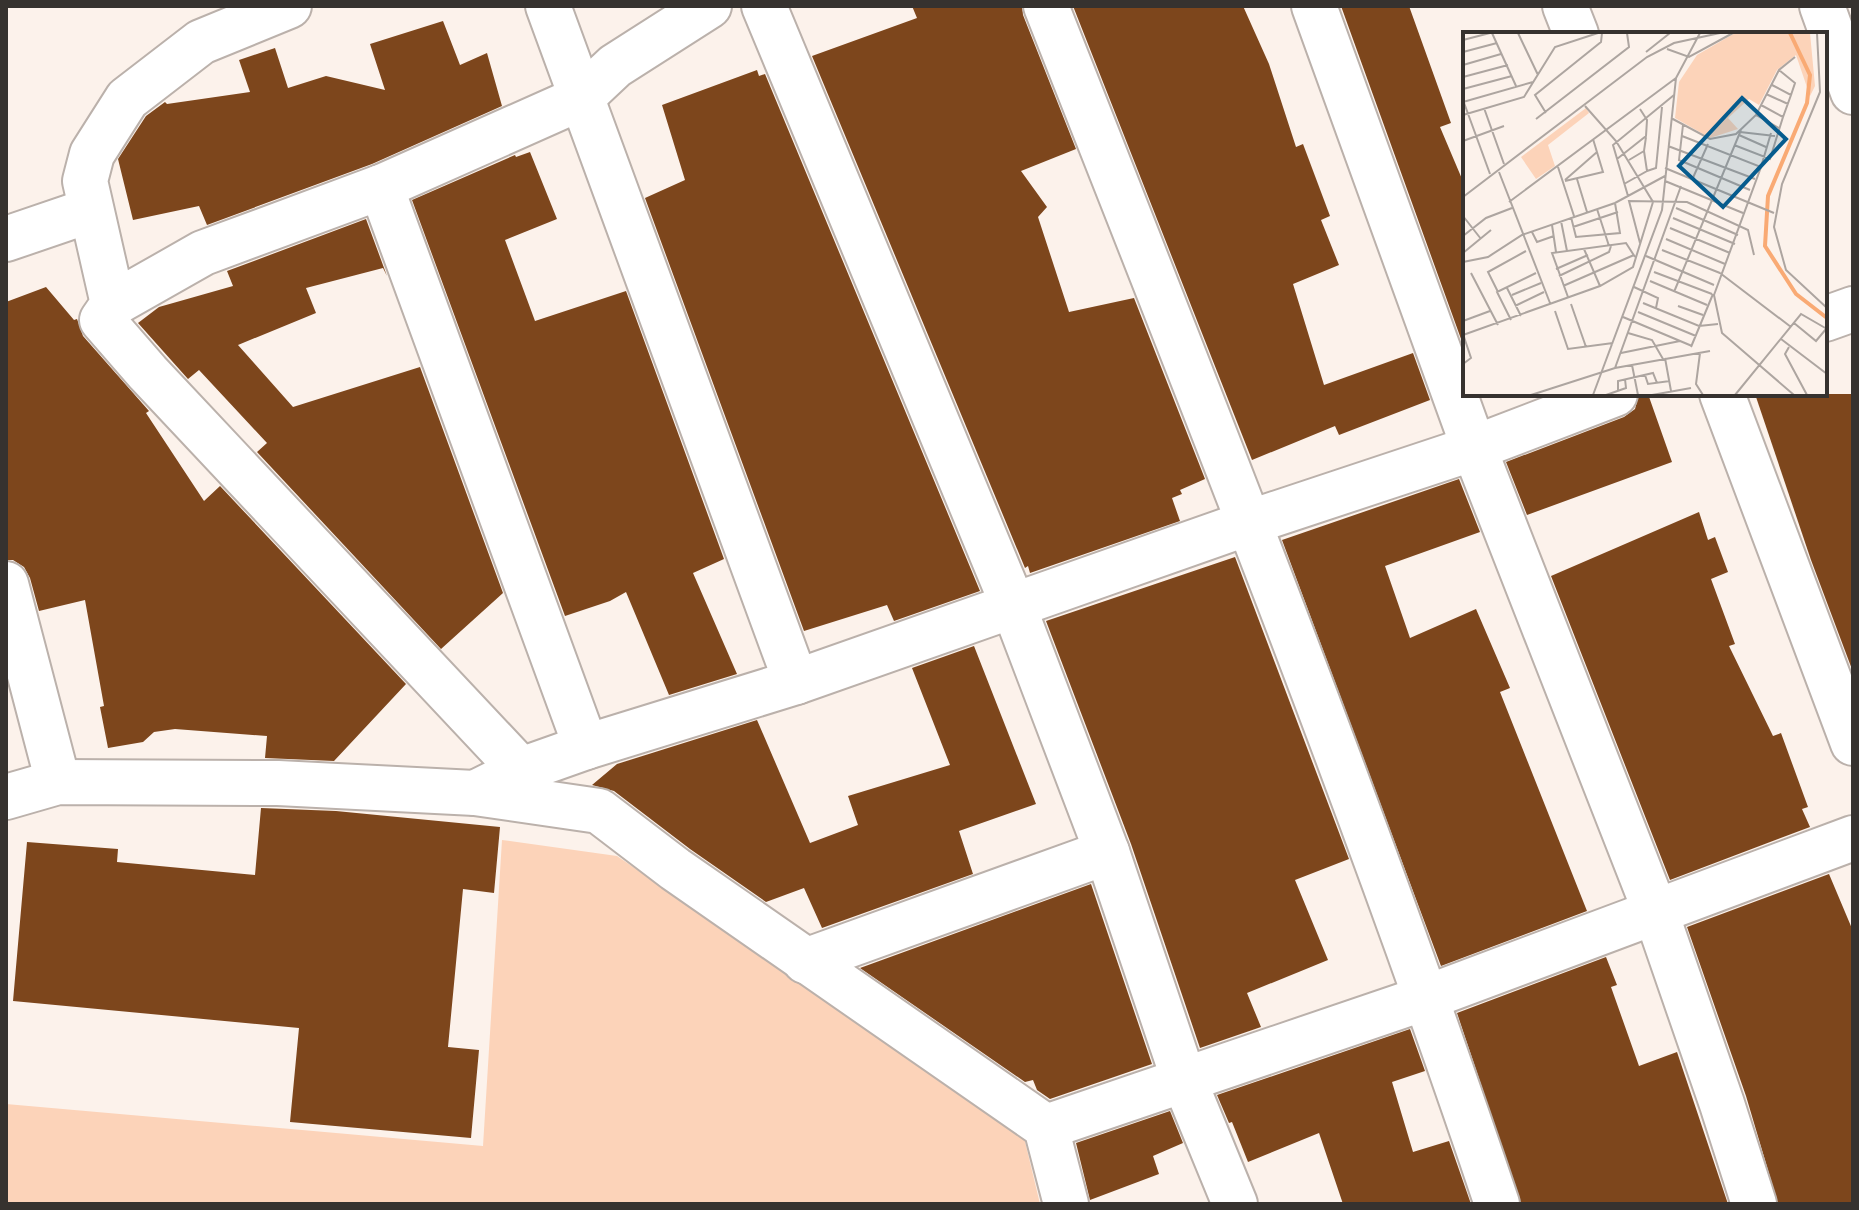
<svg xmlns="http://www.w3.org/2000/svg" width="1859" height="1210" font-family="Poppins,sans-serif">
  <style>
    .green { fill: #fcd3b9 }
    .building { fill: #7d461c }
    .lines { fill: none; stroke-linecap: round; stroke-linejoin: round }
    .minor-casing { stroke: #bbb1ab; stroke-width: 48 }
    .minor { stroke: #fff; stroke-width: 44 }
    .inset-river { fill: none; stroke: #f9aa74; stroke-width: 4 }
    .inset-road { fill: none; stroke: #ada5a0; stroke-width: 2 }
    .view { fill: #065c8e; fill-opacity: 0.15; stroke: #065c8e; stroke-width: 4 }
    .inset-edge { fill: none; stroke: #36322f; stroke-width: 4 }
  </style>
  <rect width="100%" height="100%" fill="#fcf2eb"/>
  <!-- green -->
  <path class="green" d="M 502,840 L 617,856 L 1023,1133 L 1040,1204 L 6,1204 L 6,1104 L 483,1146 Z"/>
  <!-- building -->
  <g class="building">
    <path d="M 912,6 L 1022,6 L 1023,15 L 1076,149 L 1021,171 L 1047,207 L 1038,217 L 1069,312 L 1134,298 L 1205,479 L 1180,490 L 1182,494 L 1172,498 L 1180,521 L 1030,573 L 1028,566 L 1025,568 L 812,56 L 917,18 Z"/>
    <path d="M 1073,6 L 1243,6 L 1269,64 L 1296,147 L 1303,144 L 1330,216 L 1321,220 L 1339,265 L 1293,284 L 1324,385 L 1413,353 L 1430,400 L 1339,435 L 1335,426 L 1252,460 Z"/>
    <path d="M 1341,6 L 1409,6 L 1451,123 L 1440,127 L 1465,186 L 1465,350 Z"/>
    <path d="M 443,21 L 460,65 L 487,53 L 502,106 L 372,164 L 207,225 L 199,206 L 133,220 L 118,159 L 146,116 L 165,102 L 167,104 L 250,92 L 239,60 L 275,48 L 288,88 L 326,76 L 385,90 L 370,44 Z"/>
    <path d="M 757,70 L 759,76 L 765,74 L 980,591 L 894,621 L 887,605 L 804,631 L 645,198 L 685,180 L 662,105 Z"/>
    <path d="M 530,152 L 557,219 L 505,240 L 535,321 L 626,291 L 724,559 L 693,573 L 737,674 L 669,695 L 626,592 L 610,601 L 565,616 L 412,200 L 515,155 L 516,157 Z"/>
    <path d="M 366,219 L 387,276 L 383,268 L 306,288 L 316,313 L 238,345 L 293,407 L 420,367 L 503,593 L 441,649 L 257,452 L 267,443 L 199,370 L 188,379 L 138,323 L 159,307 L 233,286 L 227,271 Z"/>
    <path d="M 46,287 L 74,320 L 77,319 L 83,336 L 149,411 L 146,413 L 204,501 L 220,486 L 406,684 L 334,761 L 265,758 L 267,736 L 175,729 L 154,732 L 143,742 L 108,748 L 100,707 L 104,706 L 85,600 L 39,611 L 30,578 L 24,567 L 13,560 L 6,560 L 6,302 Z"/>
    <path d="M 1639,394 L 1648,394 L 1672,462 L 1527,515 L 1506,462 L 1624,417 L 1635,409 Z"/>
    <path d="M 1755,394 L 1853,394 L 1853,672 L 1811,560 Z"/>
    <path d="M 1459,479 L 1480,532 L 1385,566 L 1410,638 L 1476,609 L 1510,688 L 1500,692 L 1587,911 L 1441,966 L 1282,540 Z"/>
    <path d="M 1699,512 L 1708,540 L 1715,537 L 1728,572 L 1711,579 L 1735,644 L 1729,646 L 1773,736 L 1781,733 L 1808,807 L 1802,809 L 1810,827 L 1670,880 L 1551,576 Z"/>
    <path d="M 1235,557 L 1349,859 L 1295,880 L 1328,960 L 1247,993 L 1261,1027 L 1200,1048 L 1131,844 L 1046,621 Z"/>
    <path d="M 974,646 L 1036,804 L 959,831 L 973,874 L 822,928 L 804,888 L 766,902 L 690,849 L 614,791 L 592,785 L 617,764 L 757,720 L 810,843 L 858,825 L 848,796 L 950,765 L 912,668 Z"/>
    <path d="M 261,808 L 336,811 L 500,827 L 494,893 L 463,889 L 448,1047 L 479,1050 L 471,1138 L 290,1122 L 299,1028 L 13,1001 L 27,842 L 118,849 L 117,862 L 255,875 Z"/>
    <path d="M 1829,874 L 1853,931 L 1853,1204 L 1778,1204 L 1746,1096 L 1687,927 Z"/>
    <path d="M 1091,884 L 1152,1064 L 1050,1099 L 1037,1090 L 1033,1080 L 1025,1082 L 860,968 Z"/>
    <path d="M 1606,957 L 1617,985 L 1611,987 L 1639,1066 L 1677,1052 L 1728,1204 L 1521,1204 L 1457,1013 Z"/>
    <path d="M 1410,1029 L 1425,1071 L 1392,1082 L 1413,1152 L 1449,1141 L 1471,1204 L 1343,1204 L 1319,1133 L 1248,1162 L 1232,1122 L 1229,1123 L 1217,1095 Z"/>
    <path d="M 1170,1111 L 1183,1143 L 1153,1156 L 1159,1174 L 1090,1200 L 1076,1143 Z"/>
  </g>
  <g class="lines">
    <!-- minor casing -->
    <g class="minor-casing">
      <g id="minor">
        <path d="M 289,6 L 201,42 L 127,99 L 92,154 L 85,181 L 113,304 L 102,320 L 148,373 L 521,770"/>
        <path d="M 548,6 L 796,682"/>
        <path d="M 764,6 L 1013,605 L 1107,852 L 1184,1080 L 1235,1204"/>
        <path d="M 1046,6 C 1203,403 1361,799 1497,1204"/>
        <path d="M 1314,6 L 1474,448 L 1656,913 L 1722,1104 L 1754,1204"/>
        <path d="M 1565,6 L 1576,34"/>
        <path d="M 1822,6 L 1853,92"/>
        <path d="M 381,187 L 586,747"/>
        <path d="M 6,239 L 91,210"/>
        <path d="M 113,304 L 203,253 L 381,187 L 581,98 L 615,66 L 709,6"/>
        <path d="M 1825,319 L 1853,309"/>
        <path d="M 1722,394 L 1853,743"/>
        <path d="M 6,584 L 58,782"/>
        <path d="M 475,793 L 521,770 L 586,747 L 796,682 L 1251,522 L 1474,448 L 1615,394"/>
        <path d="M 6,797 L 58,782 L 278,783 L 475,793 L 599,811 L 675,869 L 1046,1127 L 1066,1204"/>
        <path d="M 805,961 L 1107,852"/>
        <path d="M 1046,1127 L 1428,997 L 1853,838"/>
      </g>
    </g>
    <!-- minor -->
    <use href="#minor" class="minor"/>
  </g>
  <!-- overview -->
  <g transform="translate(1463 32)">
    <rect width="364" height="364" fill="#fcf2eb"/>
    <path d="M 272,1 L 347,1 L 352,54 L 347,64 L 333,23 L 314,38 L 296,73 L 286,67 L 265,86 L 275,97 L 247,106 L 212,86 L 216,50 L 234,23 ZM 123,76 L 126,81 L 85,113 L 92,134 L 73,147 L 58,125 Z" fill="#fcd3b9"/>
    <path class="inset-river" d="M 327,1 L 347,43 L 344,71 L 305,164 L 302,214 L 333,262 L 364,286"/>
    <path class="inset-road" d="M 29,1 L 53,54M 55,1 L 75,43M 354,1 L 357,60 L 319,152 L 311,195 L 323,238 L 364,276M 0,8 L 27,1M 204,17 L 226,25 L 270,1M 0,20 L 34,11M 183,20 L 207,1M 0,33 L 38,22M 316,38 L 332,51 L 328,63M 0,45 L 45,33M 0,57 L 49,44M 303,62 L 325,72M 0,68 L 27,142M 0,70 L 70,50M 298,73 L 320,85 L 328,63 L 309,53M 21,76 L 41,132M 83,81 L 72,63 L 138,10 L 139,1M 0,83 L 61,65 L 92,15 L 135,1M 293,83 L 316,96M 208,86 L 247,107 L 273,102 L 293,83 L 316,38 L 332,25M 73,87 L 166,15 L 164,1M 220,93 L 216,128 L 287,158M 277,100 L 312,104M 276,103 L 303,115M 219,104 L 298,135 L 251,263 L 259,301 L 331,363M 0,109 L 41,94M 271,113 L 307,127 L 320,85M 205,114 L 292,147M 154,127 L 183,104 L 184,88 L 177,77M 166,128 L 181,119 L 183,105M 95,135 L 111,184M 298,135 L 308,101M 202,136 L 311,181M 184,139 L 193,136 L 199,75M 36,140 L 87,271M 114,147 L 124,180M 102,148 L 134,120M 229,148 L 245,112M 102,149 L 140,140 L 130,107M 202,149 L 280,181M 161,152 L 184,139 L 181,119M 165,164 L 150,113 L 211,63M 0,165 L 184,25 L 211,11 L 257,1M 46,170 L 213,46M 213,176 L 275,203M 134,177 L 146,214M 0,184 L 18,207M 108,185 L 113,205 L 157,201 L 152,171M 210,186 L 272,212M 98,189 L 104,219M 89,193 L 93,220M 110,195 L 155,180M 207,196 L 267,221M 69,200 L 74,210 L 91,204M 0,204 L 23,186 L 49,176M 203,207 L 262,232M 177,211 L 166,169 L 224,170 L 285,198 L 291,223M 121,217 L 137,254M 199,218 L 257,241M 0,221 L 28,198M 183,224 L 251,253M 0,230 L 25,225 L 59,203 L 152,171 L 202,144M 93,237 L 125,223M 191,240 L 249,262M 8,241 L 35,293M 257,241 L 328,295M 96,244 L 146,220 L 148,214M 187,249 L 244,273M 100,254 L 171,223M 171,255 L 195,266 L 193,276M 44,256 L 58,284M 35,260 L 25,240 L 63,219M 211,260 L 278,98M 49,263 L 78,251M 105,265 L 89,221 L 163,211 L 172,225M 180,271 L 236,294 L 255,292M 108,272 L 123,315M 52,274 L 81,260M 215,274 L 240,283M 92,279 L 105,317 L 150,311M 175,280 L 233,304M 160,285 L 229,314M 48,288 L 34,260 L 73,241M 0,289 L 27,279M 331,291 L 353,309 L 363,297M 165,301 L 189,308 L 200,327M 0,303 L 137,254 L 170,235 L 190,170 L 153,109 L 122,74M 318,307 L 364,342M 228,315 L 250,262M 326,315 L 322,322 L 344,363M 158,321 L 217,309M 237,321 L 233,352 L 240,363M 202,326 L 208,359M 0,332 L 8,326 L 0,302M 169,333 L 175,363M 152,336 L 218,154M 182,343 L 185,352 L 207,349M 155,358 L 155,349 L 190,341 L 194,351M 68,363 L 152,336 L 247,319M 130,363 L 199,178 L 213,46 L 237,1M 143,363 L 163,356 L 162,347M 189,363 L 228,356M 272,363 L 338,282 L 364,297"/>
    <path class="view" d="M 279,66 L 323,107 L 260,175 L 216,134 Z"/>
    <rect width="364" height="364" class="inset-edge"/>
  </g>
  <!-- border -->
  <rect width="1859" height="1210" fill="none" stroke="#36322f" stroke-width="16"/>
</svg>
